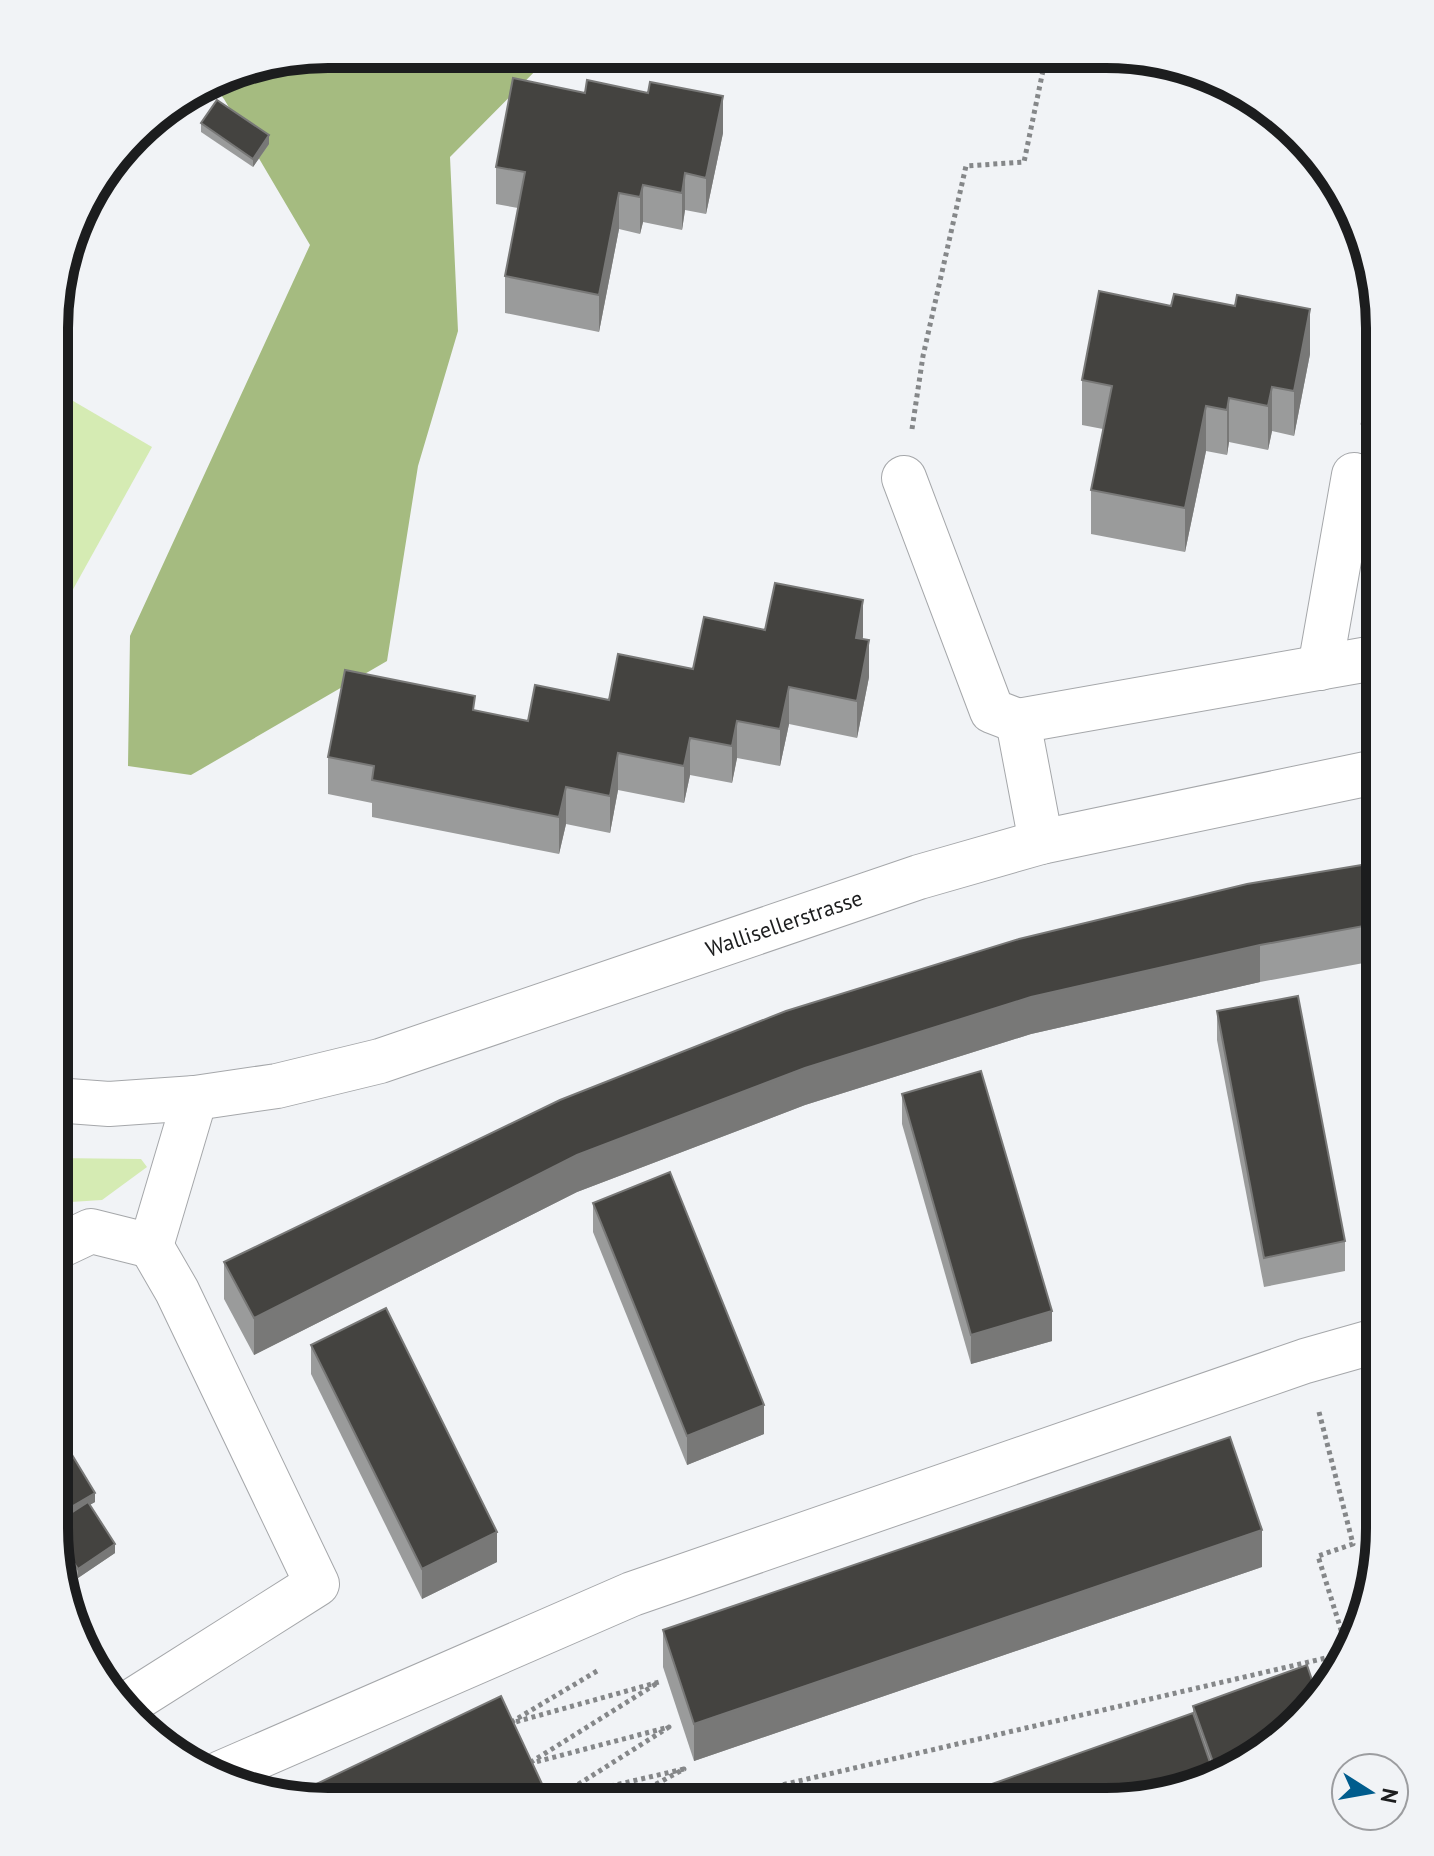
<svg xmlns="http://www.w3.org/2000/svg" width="1434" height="1856" font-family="'PT Sans',sans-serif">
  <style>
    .green { fill: #d5ebb3 }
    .forest { fill: #a5bb80 }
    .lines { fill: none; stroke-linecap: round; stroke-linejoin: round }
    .minor-casing { stroke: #a5a7aa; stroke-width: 46 }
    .major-casing { stroke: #a5a7aa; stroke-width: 46 }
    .path { stroke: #858789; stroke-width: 5; stroke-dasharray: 4 4; stroke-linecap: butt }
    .minor { stroke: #fff; stroke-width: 44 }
    .major { stroke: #fff; stroke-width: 44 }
    .wall { fill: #9a9b9b }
    .shaded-wall { fill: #787877 }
    .building { fill: #444340; stroke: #787877; stroke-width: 2 }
    .labels { text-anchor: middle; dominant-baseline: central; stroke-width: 8; stroke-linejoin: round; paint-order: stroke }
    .street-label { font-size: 22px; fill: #1c1d1e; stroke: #f1f3f6 }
    .rim { fill: none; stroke: #1c1d1e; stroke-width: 10 }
  </style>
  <rect width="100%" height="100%" fill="#f1f3f6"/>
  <!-- green -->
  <g class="green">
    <path d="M 56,391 L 152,447 L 56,620 Z"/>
    <path d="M 55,1158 L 141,1159 L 147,1167 L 102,1200 L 55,1203 Z"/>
  </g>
  <!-- forest -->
  <path class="forest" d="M 328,54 L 551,55 L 450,157 L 458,331 L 418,466 L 387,661 L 191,775 L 128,766 L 130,636 L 310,245 L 224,99 L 212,84 L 239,69 Z"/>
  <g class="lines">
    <!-- minor casing -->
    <g class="minor-casing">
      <g id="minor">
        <path d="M 904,478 L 992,711 L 1018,721"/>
        <path d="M 1320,668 L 1354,475"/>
        <path d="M 1041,842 L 1018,721 L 1380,657"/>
        <path d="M 151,1246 L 195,1098"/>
        <path d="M 55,1248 L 91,1231 L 151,1246"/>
        <path d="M 129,1703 L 317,1584 L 177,1291 L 151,1246"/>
        <path d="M 221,1773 L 632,1594 L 1305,1361 L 1379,1340"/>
      </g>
    </g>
    <!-- major casing -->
    <g class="major-casing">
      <g id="major">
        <path id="s1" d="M 55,1100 L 109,1104 L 195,1098 L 277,1086 L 380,1061 L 919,877 L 1041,842 L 1380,771"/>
      </g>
    </g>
    <!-- path -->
    <g class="path">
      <path d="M 1363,425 L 1380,335"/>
      <path d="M 912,429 L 923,356 L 966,166 L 1024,162 L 1046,56"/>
      <path d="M 1319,1412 L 1353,1544 L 1318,1556 L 1346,1646"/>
      <path d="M 597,1671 L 508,1724 L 659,1682 L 528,1764 L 669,1727 L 555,1799 L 684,1769 L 625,1801"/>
      <path d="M 713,1801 L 1343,1654"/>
    </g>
    <!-- minor -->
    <use href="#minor" class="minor"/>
    <!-- major -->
    <use href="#major" class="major"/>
  </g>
  <!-- wall -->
  <g class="wall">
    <path d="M 201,123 L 269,144 L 253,167 L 201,132 Z"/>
    <path d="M 723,133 L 706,214 L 685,210 L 682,230 L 643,222 L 640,234 L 619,229 L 599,332 L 505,313 L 505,276 L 518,208 L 496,204 L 496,167 Z"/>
    <path d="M 1310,354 L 1294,436 L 1272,431 L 1268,450 L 1229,442 L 1227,455 L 1206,451 L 1185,552 L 1091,534 L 1091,490 L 1103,429 L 1082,425 L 1082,380 Z"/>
    <path d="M 765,630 L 863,639 L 869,677 L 857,738 L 789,724 L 780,766 L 737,758 L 732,783 L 690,775 L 684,803 L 618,790 L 610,833 L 566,824 L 559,854 L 372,817 L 372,803 L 328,794 L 328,757 L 475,711 L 528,721 L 609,700 L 693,669 Z"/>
    <path d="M 1380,862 L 1380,960 L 1260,982 L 1031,1034 L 805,1105 L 577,1192 L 254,1355 L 224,1299 L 224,1262 Z"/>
    <path d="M 1217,1011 L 1345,1241 L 1345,1271 L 1264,1287 L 1217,1040 Z"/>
    <path d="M 902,1094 L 1052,1341 L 971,1364 L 902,1124 Z"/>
    <path d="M 593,1203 L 764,1434 L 687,1465 L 593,1232 Z"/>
    <path d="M 311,1345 L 497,1562 L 422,1599 L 311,1374 Z"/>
    <path d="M 54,1431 L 95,1502 L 89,1505 L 115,1553 L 78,1578 L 59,1550 L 54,1529 Z"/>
    <path d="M 1262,1567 L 694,1761 L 663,1667 L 663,1630 Z"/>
    <path d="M 1193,1706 L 1228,1774 L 1107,1802 L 1193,1713 Z"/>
  </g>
  <!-- shaded-wall -->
  <g class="shaded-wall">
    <path d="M 723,96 L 723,133 L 706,214 L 706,178 Z"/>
    <path d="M 269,135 L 269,144 L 253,167 L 253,159 Z"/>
    <path d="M 685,173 L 685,210 L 682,230 L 682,193 Z"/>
    <path d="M 643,185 L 643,222 L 640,234 L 640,197 Z"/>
    <path d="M 619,193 L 619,229 L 599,332 L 599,295 Z"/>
    <path d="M 1310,309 L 1310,354 L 1294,436 L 1294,391 Z"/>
    <path d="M 1272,387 L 1272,431 L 1268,450 L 1268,406 Z"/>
    <path d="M 1229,398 L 1229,442 L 1227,455 L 1227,410 Z"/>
    <path d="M 1206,406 L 1206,451 L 1185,552 L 1185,508 Z"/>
    <path d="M 863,600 L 863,637 L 856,675 L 856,638 Z"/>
    <path d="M 869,640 L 869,677 L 857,738 L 857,701 Z"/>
    <path d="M 789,687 L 789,724 L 780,766 L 780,729 Z"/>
    <path d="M 737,721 L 737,758 L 732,783 L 732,746 Z"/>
    <path d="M 690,738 L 690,775 L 684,803 L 684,766 Z"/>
    <path d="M 618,753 L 618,790 L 610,833 L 610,796 Z"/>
    <path d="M 566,787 L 566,824 L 559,854 L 559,817 Z"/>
    <path d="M 1260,945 L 1260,982 L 1031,1034 L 805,1105 L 577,1192 L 254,1355 L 254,1318 L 577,1155 L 805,1068 L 1031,997 Z"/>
    <path d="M 1052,1311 L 1052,1341 L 971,1364 L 971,1335 Z"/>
    <path d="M 764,1405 L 764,1434 L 687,1465 L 687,1436 Z"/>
    <path d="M 95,1493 L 95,1502 L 54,1526 L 54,1517 Z"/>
    <path d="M 1262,1530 L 1262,1567 L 694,1761 L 694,1724 Z"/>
    <path d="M 497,1532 L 497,1562 L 422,1599 L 422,1569 Z"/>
    <path d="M 115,1544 L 115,1553 L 78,1578 L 78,1569 Z"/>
    <path d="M 543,1786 L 543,1800 L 514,1800 Z"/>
  </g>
  <!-- building -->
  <g class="building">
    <path d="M 513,78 L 585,93 L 587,80 L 648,93 L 650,82 L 723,96 L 706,178 L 685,173 L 682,193 L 643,185 L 640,197 L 619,193 L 599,295 L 505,276 L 525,172 L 496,167 Z"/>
    <path d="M 217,100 L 269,135 L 253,159 L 201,123 Z"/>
    <path d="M 1099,291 L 1171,306 L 1174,294 L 1235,306 L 1237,295 L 1310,309 L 1294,391 L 1272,387 L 1268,406 L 1229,398 L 1227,410 L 1206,406 L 1185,508 L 1091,490 L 1112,386 L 1082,380 Z"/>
    <path d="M 775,583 L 863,600 L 856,638 L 869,640 L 857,701 L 789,687 L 780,729 L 737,721 L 732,746 L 690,738 L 684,766 L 618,753 L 610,796 L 566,787 L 559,817 L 372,780 L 374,766 L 328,757 L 345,670 L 475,696 L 473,710 L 528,721 L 535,685 L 609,700 L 618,654 L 693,669 L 704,617 L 765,630 Z"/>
    <path d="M 1380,862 L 1380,923 L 1260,945 L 1031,997 L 805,1068 L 577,1155 L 254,1318 L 224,1262 L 560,1100 L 786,1011 L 1019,939 L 1247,884 Z"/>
    <path d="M 1298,996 L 1345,1241 L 1264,1258 L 1217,1011 Z"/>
    <path d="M 981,1071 L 1052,1311 L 971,1335 L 902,1094 Z"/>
    <path d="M 670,1172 L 764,1405 L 687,1436 L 593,1203 Z"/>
    <path d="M 386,1308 L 497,1532 L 422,1569 L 311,1345 Z"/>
    <path d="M 57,1430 L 95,1493 L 54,1517 L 54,1431 Z"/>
    <path d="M 1230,1437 L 1262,1530 L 694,1724 L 663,1630 Z"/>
    <path d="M 88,1502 L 115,1544 L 78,1569 L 56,1536 L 54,1524 Z"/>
    <path d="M 1307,1665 L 1317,1695 L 1228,1774 L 1218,1776 L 1193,1706 Z"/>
    <path d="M 501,1696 L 543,1786 L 514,1800 L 292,1800 L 287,1798 Z"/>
    <path d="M 1193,1713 L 1215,1777 L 1107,1802 L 941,1802 Z"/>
  </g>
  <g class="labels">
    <!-- street labels -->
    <g class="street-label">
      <text stroke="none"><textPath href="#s1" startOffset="756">Wallisellerstrasse</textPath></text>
    </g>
  </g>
  <!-- crop -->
  <path d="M0 0H1434V1856H0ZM328 68H1106A260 260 0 0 1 1366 328V1528A260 260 0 0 1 1106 1788H328A260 260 0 0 1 68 1528V328A260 260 0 0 1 328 68Z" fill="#f1f3f6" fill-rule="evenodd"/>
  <path class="rim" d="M328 68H1106A260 260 0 0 1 1366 328V1528A260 260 0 0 1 1106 1788H328A260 260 0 0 1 68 1528V328A260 260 0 0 1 328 68Z"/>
  <!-- north arrow -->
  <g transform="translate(1370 1792) rotate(101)"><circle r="38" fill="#f1f3f6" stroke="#9c9da0" stroke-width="2"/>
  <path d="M0-6L14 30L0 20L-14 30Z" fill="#005c8d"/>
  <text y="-12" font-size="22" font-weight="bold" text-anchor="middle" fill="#1c1d1e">N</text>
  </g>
</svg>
